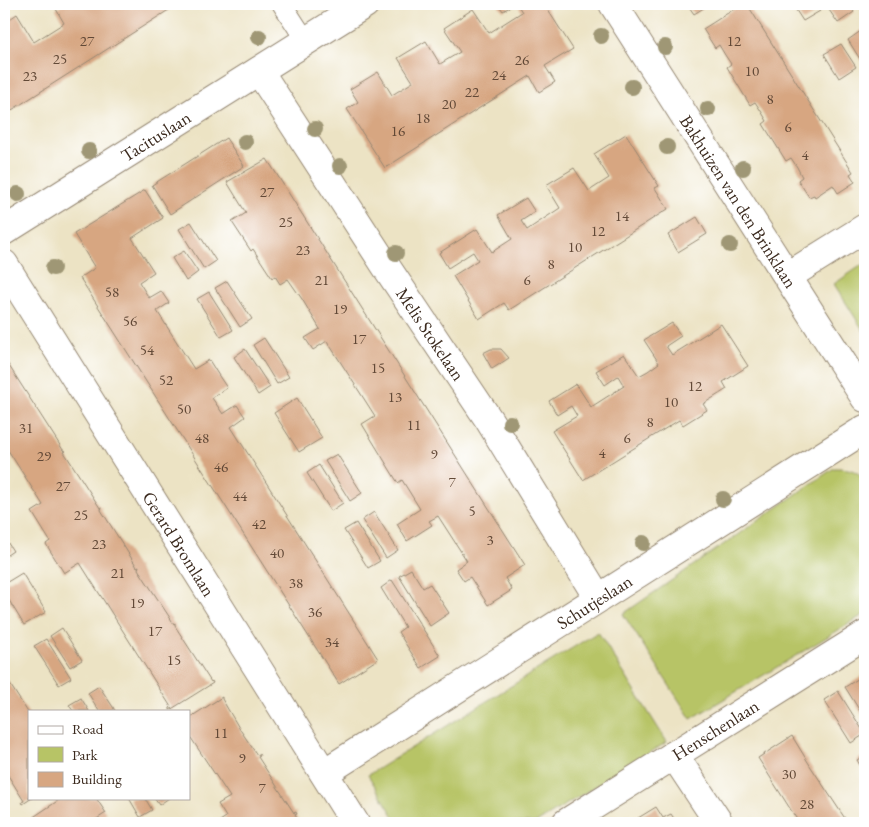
<svg xmlns="http://www.w3.org/2000/svg" width="869" height="827" font-family="'EB Garamond',serif">
  <style>
    .green { fill: #b7c466; stroke: #797742 }
    .building { fill: #d7a681 }
    .lines { fill: none; stroke-linecap: round; stroke-linejoin: round }
    .lane-casing { stroke: #948671; stroke-width: 21 }
    .street-casing { stroke: #948671; stroke-width: 30 }
    .lane { stroke: #fff; stroke-width: 19 }
    .street { stroke: #fff; stroke-width: 28 }
    .tree { fill: #9f9775 }
    .labels { text-anchor: middle; dominant-baseline: central; stroke-width: 5; stroke-linejoin: round; paint-order: stroke }
    .number-label { font-size: 15px; fill: #624937 }
    .street-label { font-size: 18px; fill: #3b2a1e; stroke: #fff }
  </style>
  <rect width="100%" height="100%" fill="#fff"/>
  <filter id="ink" filterUnits="userSpaceOnUse"><feTurbulence type="fractalNoise" baseFrequency=".02" numOctaves="2"/><feDisplacementMap in="SourceGraphic" scale="10" xChannelSelector="R" yChannelSelector="G"/><feConvolveMatrix kernelMatrix="1 2 1 2 8 2 1 2 1" color-interpolation-filters="sRGB"/></filter>
  <filter id="wash" filterUnits="userSpaceOnUse"><feTurbulence type="fractalNoise" baseFrequency=".0096" numOctaves="4" result="noise"/><feDisplacementMap in="SourceGraphic" scale="20" xChannelSelector="R" yChannelSelector="G"/><feGaussianBlur stdDeviation="1.12" result="paint"/><feColorMatrix in="noise" values="0 0 0 0 0 0 0 0 0 0 0 0 0 0 0 0 0 1.4 0 .05"/><feComposite in="paint" operator="in"/></filter>
  <g filter="url(#wash)">
    <rect width="100%" height="100%" fill="#ece3c4"/>
    <!-- green -->
    <g class="green">
      <path d="M 865,263 L 865,333 L 834,284 Z"/>
      <path d="M 834,468 C 847,468 858,469 865,482 L 865,614 L 691,719 L 623,614 Z"/>
      <path d="M 598,632 L 667,742 L 536,823 L 398,823 L 368,775 Z"/>
    </g>
    <g id="blocks">
      <!-- building -->
      <g class="building">
        <path d="M 65,4 L 178,4 L 4,115 L 4,23 L 17,14 L 34,42 L 64,23 L 56,9 Z"/>
        <path d="M 498,4 L 515,4 L 503,11 Z"/>
        <path d="M 517,4 L 544,4 L 573,49 L 545,66 L 555,82 L 539,92 L 530,76 L 385,168 L 347,109 L 358,102 L 350,89 L 378,72 L 392,95 L 413,82 L 398,58 L 426,41 L 440,64 L 460,52 L 444,28 L 473,9 L 489,33 L 522,12 Z"/>
        <path d="M 687,4 L 710,4 L 694,14 Z"/>
        <path d="M 742,4 L 747,4 L 853,172 L 850,174 L 855,182 L 838,193 L 833,185 L 815,197 L 814,195 L 809,197 L 798,180 L 802,177 L 797,167 L 791,158 L 786,161 L 763,124 L 767,121 L 761,111 L 755,102 L 750,105 L 727,67 L 731,64 L 725,55 L 719,45 L 715,48 L 703,29 Z"/>
        <path d="M 792,4 L 816,4 L 820,11 L 803,21 Z"/>
        <path d="M 825,4 L 849,4 L 854,12 L 838,23 Z"/>
        <path d="M 865,28 L 865,67 L 848,40 Z"/>
        <path d="M 841,44 L 856,67 L 839,78 L 824,54 Z"/>
        <path d="M 626,134 L 659,186 L 655,188 L 668,209 L 509,310 L 504,303 L 479,319 L 453,276 L 478,260 L 473,252 L 448,268 L 439,253 L 477,229 L 492,252 L 512,239 L 498,215 L 526,198 L 535,212 L 521,221 L 527,230 L 560,208 L 546,185 L 574,168 L 589,191 L 609,178 L 594,154 Z"/>
        <path d="M 226,138 L 244,166 L 170,214 L 152,185 Z"/>
        <path d="M 267,159 L 525,565 L 505,578 L 512,590 L 488,605 L 470,577 L 464,581 L 456,569 L 467,561 L 438,516 L 429,521 L 432,525 L 407,541 L 397,524 L 420,509 L 402,480 L 398,483 L 362,424 L 375,416 L 327,341 L 313,350 L 305,338 L 320,329 L 302,299 L 288,279 L 280,284 L 275,276 L 272,278 L 253,249 L 251,251 L 232,222 L 246,213 L 227,182 Z"/>
        <path d="M 145,190 L 163,218 L 132,238 L 154,272 L 139,282 L 149,298 L 161,291 L 169,303 L 157,311 L 194,369 L 209,360 L 219,376 L 227,388 L 212,398 L 223,414 L 237,405 L 245,417 L 231,427 L 378,659 L 339,684 L 80,278 L 95,268 L 74,234 Z"/>
        <path d="M 697,217 L 707,234 L 678,252 L 668,235 Z"/>
        <path d="M 191,222 L 216,261 L 204,269 L 179,229 Z"/>
        <path d="M 184,251 L 198,272 L 186,281 L 172,258 Z"/>
        <path d="M 227,281 L 252,319 L 240,327 L 215,288 Z"/>
        <path d="M 209,292 L 233,330 L 221,337 L 197,299 Z"/>
        <path d="M 672,323 L 681,336 L 666,346 L 672,355 L 721,324 L 748,366 L 723,382 L 727,389 L 703,404 L 707,410 L 683,425 L 679,420 L 583,480 L 552,431 L 577,416 L 571,406 L 557,415 L 549,401 L 576,384 L 591,407 L 624,386 L 618,376 L 605,385 L 596,371 L 624,354 L 639,376 L 648,371 L 659,363 L 644,340 Z"/>
        <path d="M 264,338 L 289,377 L 277,384 L 253,345 Z"/>
        <path d="M 245,349 L 270,387 L 258,395 L 234,357 Z"/>
        <path d="M 491,349 L 501,349 L 509,358 L 492,369 L 483,353 Z"/>
        <path d="M 4,358 L 63,450 L 66,451 L 64,452 L 100,508 L 102,507 L 101,510 L 137,567 L 139,566 L 138,569 L 174,624 L 175,623 L 175,626 L 211,682 L 212,681 L 213,683 L 170,710 L 170,708 L 171,707 L 80,563 L 64,573 L 46,544 L 50,541 L 32,512 L 43,505 L 6,447 L 4,448 Z"/>
        <path d="M 297,398 L 322,438 L 299,452 L 274,413 Z"/>
        <path d="M 337,454 L 362,493 L 350,501 L 325,461 Z"/>
        <path d="M 319,465 L 343,503 L 331,511 L 307,473 Z"/>
        <path d="M 374,512 L 398,550 L 386,558 L 362,520 Z"/>
        <path d="M 356,523 L 380,561 L 368,568 L 344,530 Z"/>
        <path d="M 4,537 L 13,551 L 4,557 Z"/>
        <path d="M 411,569 L 423,588 L 430,584 L 449,613 L 430,626 L 399,576 Z"/>
        <path d="M 22,573 L 46,612 L 24,625 L 4,592 L 4,584 Z"/>
        <path d="M 392,580 L 440,656 L 421,668 L 398,632 L 405,627 L 381,588 Z"/>
        <path d="M 62,628 L 82,660 L 70,667 L 50,636 Z"/>
        <path d="M 46,639 L 71,678 L 59,685 L 34,646 Z"/>
        <path d="M 4,675 L 29,714 L 29,798 L 32,798 L 23,804 L 22,802 L 24,801 L 4,769 Z"/>
        <path d="M 864,675 L 865,677 L 865,719 L 845,687 Z"/>
        <path d="M 99,686 L 113,707 L 115,711 L 99,711 L 88,693 Z"/>
        <path d="M 838,691 L 865,734 L 851,743 L 824,700 Z"/>
        <path d="M 222,697 L 222,699 L 239,728 L 257,755 L 259,754 L 260,756 L 258,757 L 294,813 L 296,812 L 297,814 L 295,815 L 300,823 L 217,823 L 226,817 L 218,804 L 230,797 L 189,735 L 189,718 Z"/>
        <path d="M 81,698 L 89,711 L 73,711 L 69,705 Z"/>
        <path d="M 792,736 L 811,767 L 848,823 L 800,823 L 796,818 L 758,758 Z"/>
        <path d="M 865,755 L 865,774 L 857,760 Z"/>
        <path d="M 62,798 L 96,798 L 106,813 L 92,822 L 93,823 L 38,823 L 35,818 L 33,820 L 32,818 Z"/>
        <path d="M 129,798 L 145,798 L 152,810 L 140,817 Z"/>
        <path d="M 154,798 L 169,798 L 159,805 Z"/>
        <path d="M 656,807 L 663,818 L 671,814 L 677,823 L 630,823 Z"/>
      </g>
    </g>
  </g>
  <g filter="url(#ink)">
    <use href="#blocks" fill-opacity="0" stroke="#948671" stroke-width="1"/>
    <g class="lines">
      <!-- lane casing -->
      <g class="lane-casing">
        <path id="lane" d="M 282,4 L 306,41"/>
      </g>
      <!-- street casing -->
      <g class="street-casing">
        <g id="street">
          <path id="s1" d="M 613,4 L 865,398"/>
          <path id="s2" d="M 259,71 L 389,271 L 489,420 L 598,598"/>
          <path id="s3" d="M 4,231 L 365,4"/>
          <path id="s4" d="M 4,264 L 355,823"/>
          <path d="M 788,276 L 865,228"/>
          <path d="M 674,755 L 719,823"/>
          <path id="s5" d="M 324,773 L 865,429"/>
          <path id="s6" d="M 566,823 L 865,635"/>
        </g>
      </g>
      <!-- lane -->
      <use href="#lane" class="lane"/>
      <!-- street -->
      <use href="#street" class="street"/>
    </g>
    <!-- trees -->
    <g class="tree">
      <circle cx="601" cy="36" r="8"/>
      <circle cx="259" cy="37" r="8"/>
      <circle cx="665" cy="47" r="8"/>
      <circle cx="632" cy="87" r="8"/>
      <circle cx="708" cy="109" r="8"/>
      <circle cx="315" cy="129" r="8"/>
      <circle cx="245" cy="142" r="8"/>
      <circle cx="667" cy="147" r="8"/>
      <circle cx="89" cy="151" r="8"/>
      <circle cx="340" cy="166" r="8"/>
      <circle cx="743" cy="168" r="8"/>
      <circle cx="18" cy="194" r="8"/>
      <circle cx="730" cy="245" r="8"/>
      <circle cx="396" cy="253" r="8"/>
      <circle cx="53" cy="268" r="8"/>
      <circle cx="510" cy="423" r="8"/>
      <circle cx="723" cy="499" r="8"/>
      <circle cx="643" cy="543" r="8"/>
    </g>
  </g>
  <g class="labels">
    <!-- number labels -->
    <g class="number-label">
      <text x="87" y="40">27</text>
      <text x="734" y="40">12</text>
      <text x="60" y="58">25</text>
      <text x="522" y="59">26</text>
      <text x="752" y="70">10</text>
      <text x="499" y="74">24</text>
      <text x="30" y="75">23</text>
      <text x="472" y="91">22</text>
      <text x="770" y="98">8</text>
      <text x="449" y="103">20</text>
      <text x="423" y="117">18</text>
      <text x="788" y="126">6</text>
      <text x="398" y="130">16</text>
      <text x="805" y="154">4</text>
      <text x="267" y="191">27</text>
      <text x="622" y="215">14</text>
      <text x="286" y="221">25</text>
      <text x="598" y="230">12</text>
      <text x="575" y="246">10</text>
      <text x="303" y="249">23</text>
      <text x="551" y="263">8</text>
      <text x="322" y="279">21</text>
      <text x="527" y="279">6</text>
      <text x="112" y="291">58</text>
      <text x="340" y="308">19</text>
      <text x="130" y="320">56</text>
      <text x="359" y="338">17</text>
      <text x="147" y="349">54</text>
      <text x="378" y="367">15</text>
      <text x="166" y="379">52</text>
      <text x="695" y="385">12</text>
      <text x="395" y="396">13</text>
      <text x="671" y="401">10</text>
      <text x="184" y="408">50</text>
      <text x="650" y="421">8</text>
      <text x="414" y="424">11</text>
      <text x="26" y="427">31</text>
      <text x="202" y="437">48</text>
      <text x="627" y="437">6</text>
      <text x="602" y="452">4</text>
      <text x="434" y="453">9</text>
      <text x="44" y="455">29</text>
      <text x="221" y="466">46</text>
      <text x="452" y="481">7</text>
      <text x="63" y="485">27</text>
      <text x="240" y="495">44</text>
      <text x="472" y="510">5</text>
      <text x="81" y="514">25</text>
      <text x="259" y="523">42</text>
      <text x="490" y="539">3</text>
      <text x="99" y="543">23</text>
      <text x="277" y="552">40</text>
      <text x="118" y="572">21</text>
      <text x="296" y="582">38</text>
      <text x="137" y="602">19</text>
      <text x="315" y="611">36</text>
      <text x="155" y="630">17</text>
      <text x="332" y="641">34</text>
      <text x="174" y="659">15</text>
      <text x="221" y="732">11</text>
      <text x="242" y="757">9</text>
      <text x="789" y="773">30</text>
      <text x="262" y="787">7</text>
      <text x="807" y="803">28</text>
    </g>
    <!-- street labels -->
    <g class="street-label">
      <text stroke="none"><textPath href="#s3" startOffset="179">Tacituslaan</textPath></text>
      <text stroke="none"><textPath href="#s1" startOffset="234">Bakhuizen van den Brinklaan</textPath></text>
      <text stroke="none"><textPath href="#s2" startOffset="314">Melis Stokelaan</textPath></text>
      <text stroke="none"><textPath href="#s4" startOffset="330">Gerard Bromlaan</textPath></text>
      <text stroke="none"><textPath href="#s5" startOffset="320">Schutjeslaan</textPath></text>
      <text stroke="none"><textPath href="#s6" startOffset="176">Henschenlaan</textPath></text>
    </g>
  </g>
  <!-- margin -->
  <rect width="869" height="827" fill="none" stroke="#fff" stroke-width="20"/>
  <!-- legend -->
  <rect x="28" y="710" width="162" height="90" fill="#ffffff" stroke="#b1aaa5"/>
  <rect x="38" y="726" width="25" height="8" fill="#ffffff" stroke="#b1aaa5"/>
  <text x="72" y="734" font-size="15" fill="#3b2a1e">Road</text>
  <rect x="38" y="747" width="25" height="15" fill="#b7c466" stroke="#b1aaa5"/>
  <text x="72" y="760" font-size="15" fill="#3b2a1e">Park</text>
  <rect x="38" y="772" width="25" height="15" fill="#d7a681" stroke="#b1aaa5"/>
  <text x="72" y="784" font-size="15" fill="#3b2a1e">Building</text>
</svg>
